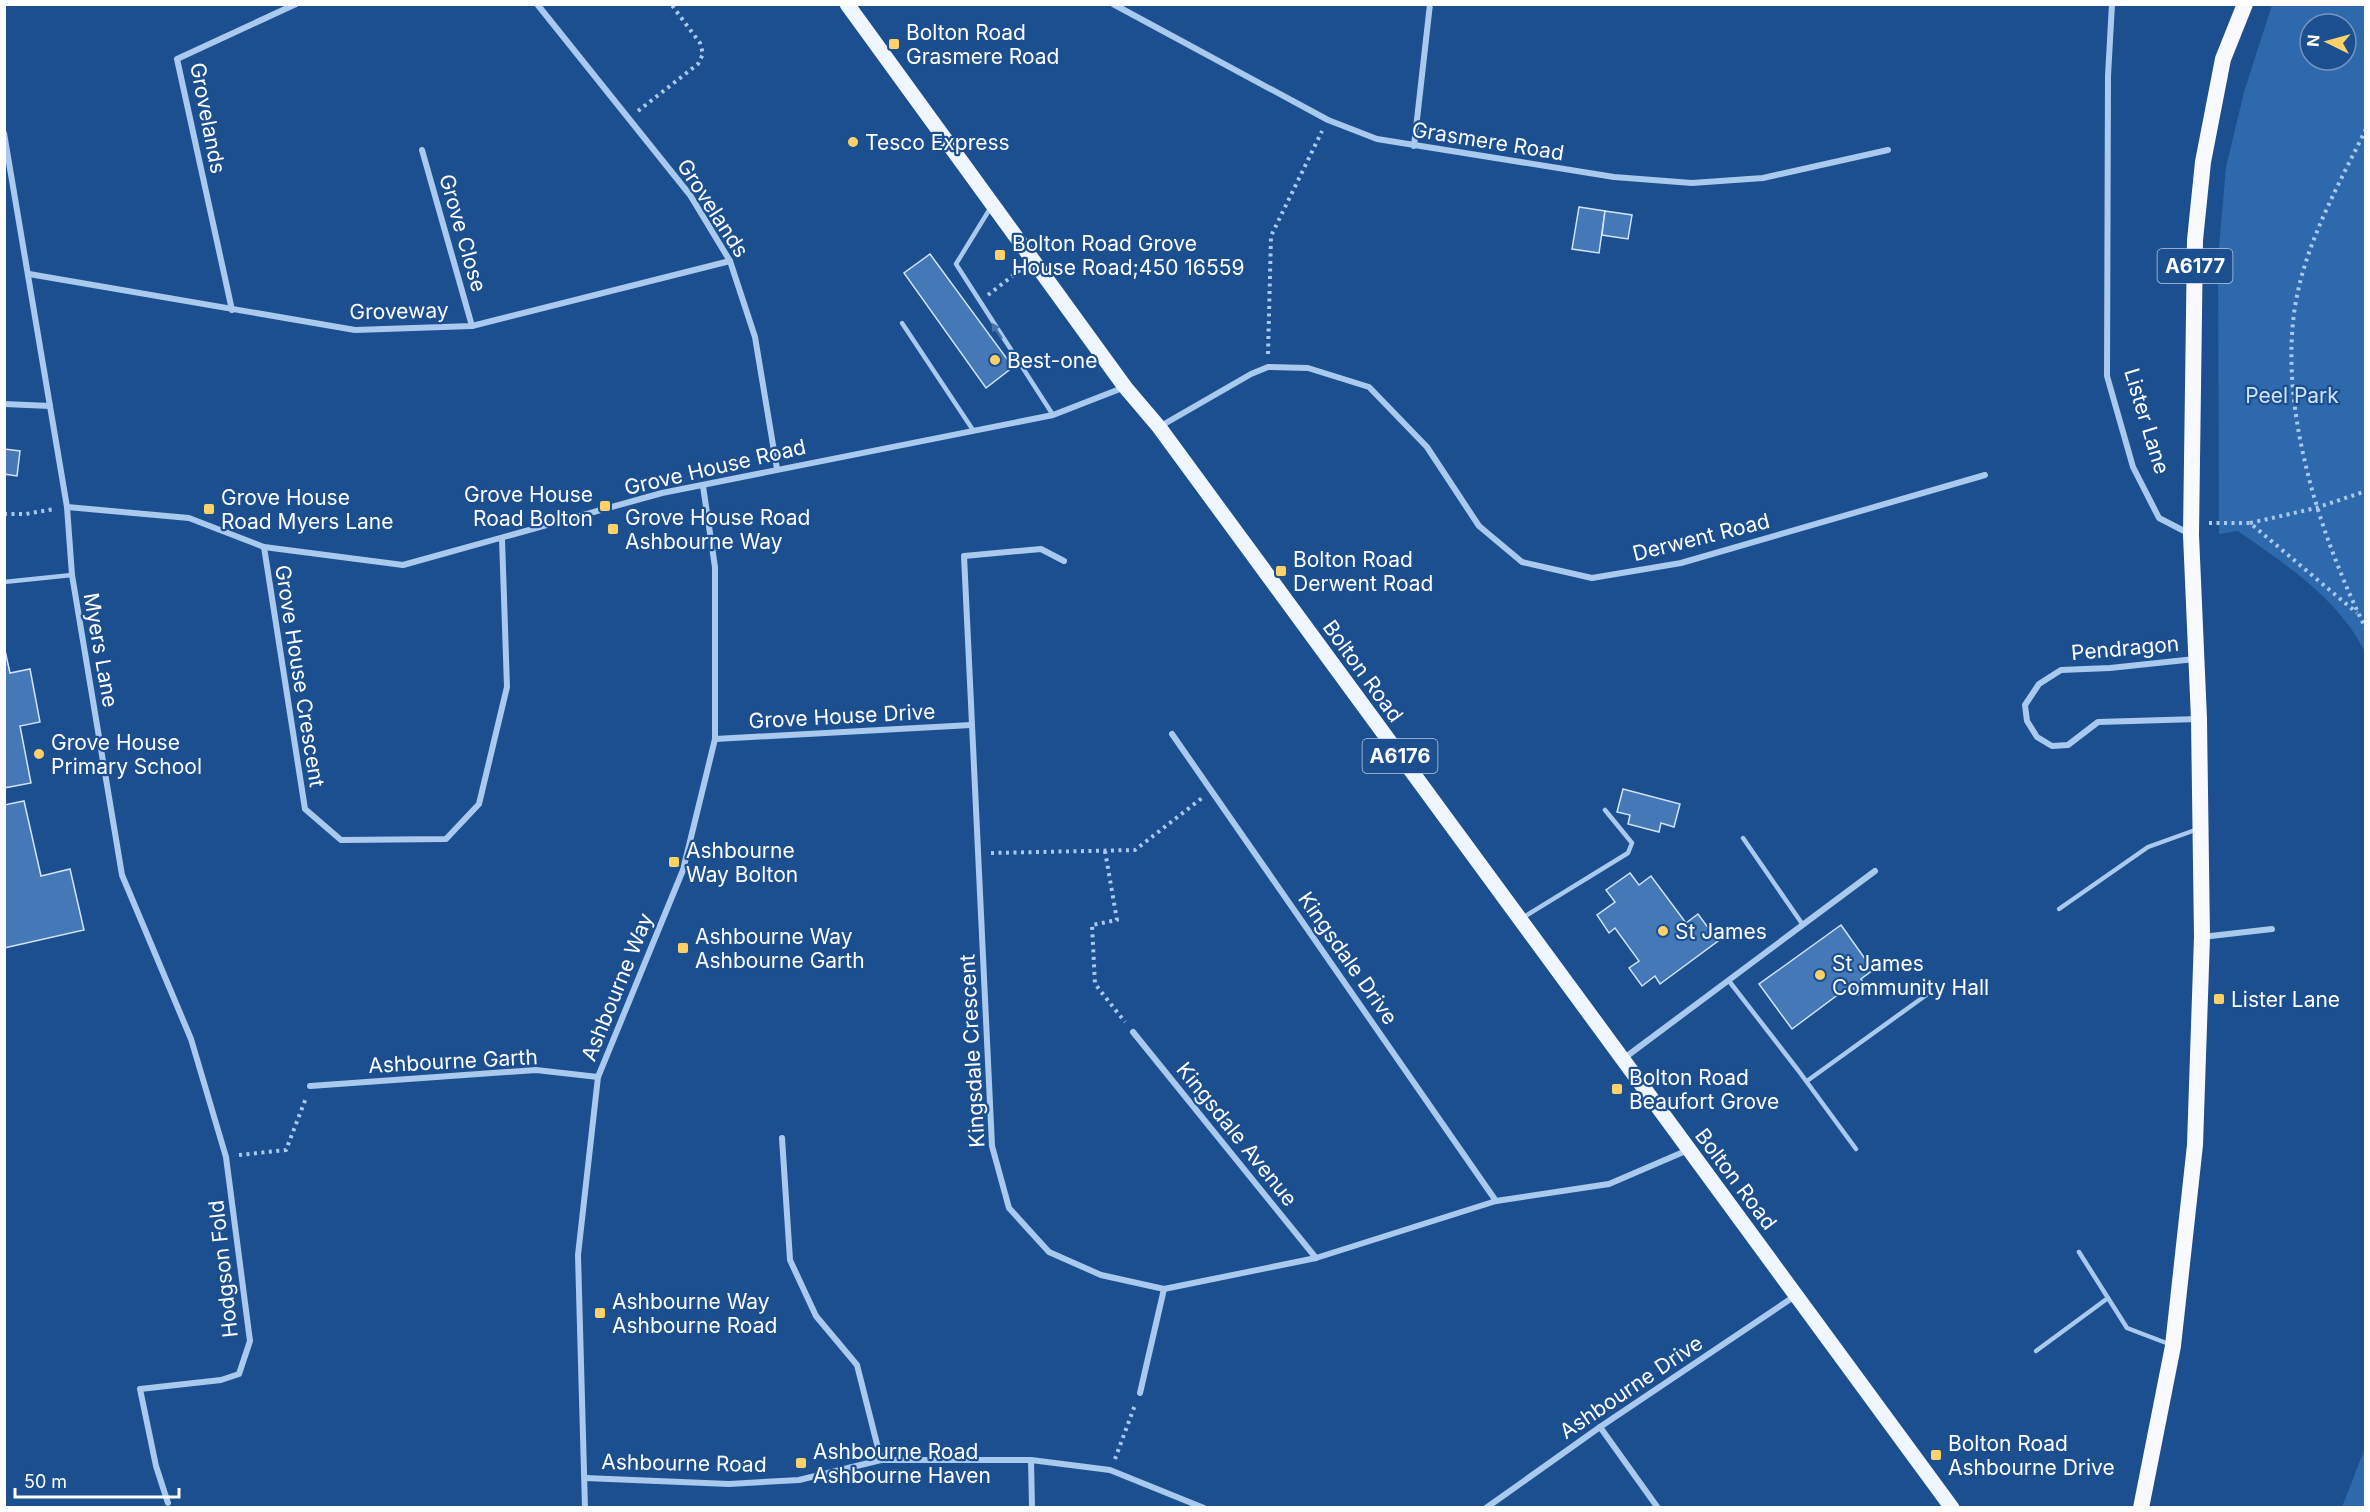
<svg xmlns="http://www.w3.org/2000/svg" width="2370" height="1512" font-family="Inter,sans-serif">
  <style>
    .green { fill: #2e69ad; fill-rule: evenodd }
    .building { fill: #4478b7; stroke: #cfe3fa; stroke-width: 1.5 }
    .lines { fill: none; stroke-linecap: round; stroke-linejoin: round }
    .path { stroke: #a9c9ee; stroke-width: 4; stroke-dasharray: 3 4.5; stroke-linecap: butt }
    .service { stroke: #a9c9ee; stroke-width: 4.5 }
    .minor { stroke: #a9c9ee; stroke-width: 6 }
    .primary { stroke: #f0f6ff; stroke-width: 15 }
    .trunk { stroke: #f8faff; stroke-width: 16 }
    .oneway { fill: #4674ac }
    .poi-dot { fill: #ffd166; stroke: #1b4f8f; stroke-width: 2 }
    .labels { text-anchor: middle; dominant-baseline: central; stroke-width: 4.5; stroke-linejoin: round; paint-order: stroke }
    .shield { fill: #1b4f8f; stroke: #bbcadd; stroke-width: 1.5 }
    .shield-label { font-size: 20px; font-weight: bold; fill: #fff }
    .poi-label { font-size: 21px; fill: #fff; stroke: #1b4f8f; text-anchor: start }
    .street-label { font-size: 21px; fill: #fff; stroke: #1b4f8f }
    .park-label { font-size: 21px; fill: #cfe3fa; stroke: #1b4f8f }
  </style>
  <rect width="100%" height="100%" fill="#1b4f8f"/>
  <!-- green -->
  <g class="green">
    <path d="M 2272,5 L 2365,5 L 2365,652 C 2338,598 2286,565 2238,531 L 2219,534 L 2218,259 L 2226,167 L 2244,92 ZM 2310,24 L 2346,24 L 2346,60 L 2310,60 Z"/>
    <path d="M 2365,1448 L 2365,1507 L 2342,1507 Z"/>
  </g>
  <!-- building -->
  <g class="building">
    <path d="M 1579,207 L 1605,211 L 1599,253 L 1572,249 Z"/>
    <path d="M 1605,211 L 1632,215 L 1628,239 L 1602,235 Z"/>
    <path d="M 930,254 L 1013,367 L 986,388 L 904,273 Z"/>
    <path d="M 4,449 L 20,451 L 17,476 L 4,474 Z"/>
    <path d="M 4,646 L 10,673 L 30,669 L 40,722 L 20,726 L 31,783 L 4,788 Z"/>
    <path d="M 1623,789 L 1680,804 L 1674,827 L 1661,823 L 1659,832 L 1628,824 L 1630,815 L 1617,812 Z"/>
    <path d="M 24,801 L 41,876 L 70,869 L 84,930 L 4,948 L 4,805 Z"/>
    <path d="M 1630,873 L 1639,885 L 1651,876 L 1686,923 L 1698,914 L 1718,941 L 1660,984 L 1655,976 L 1642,986 L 1629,968 L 1639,961 L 1615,928 L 1609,933 L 1597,915 L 1615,902 L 1606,890 Z"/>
    <path d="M 1841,925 L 1873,970 L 1861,979 L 1867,988 L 1858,995 L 1851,985 L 1792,1029 L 1759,984 Z"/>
  </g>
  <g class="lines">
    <!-- path -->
    <g class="path">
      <path d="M 638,111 L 698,64 L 703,54 L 700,43 L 671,4"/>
      <path d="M 2366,129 C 2339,184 2307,240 2296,301 C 2277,405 2320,536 2366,629"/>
      <path d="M 988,295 L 1020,270"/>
      <path d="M 1268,354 L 1271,236 L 1322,131"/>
      <path d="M 4,514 L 26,514 L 54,509"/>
      <path d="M 2209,523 L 2250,523 L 2357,613"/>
      <path d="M 2250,523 L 2316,508 L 2366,491"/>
      <path d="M 1105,851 L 1117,920 L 1092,925 L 1095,984 L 1125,1022"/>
      <path d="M 991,853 L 1135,850 L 1202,798"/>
      <path d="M 239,1155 L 286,1150 L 306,1098"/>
      <path d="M 1115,1459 L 1135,1405"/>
    </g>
    <!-- service -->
    <g class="service">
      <path d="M 991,207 L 956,264 L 1053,415"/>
      <path d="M 902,323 L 973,430"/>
      <path d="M 4,582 L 72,575"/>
      <path d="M 1743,838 L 1803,925"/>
      <path d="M 2059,909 L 2148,847 L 2198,829"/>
      <path d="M 1522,918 L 1628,853 L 1632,843 L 1605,810"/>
      <path d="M 1729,981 L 1798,1070 L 1856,1149"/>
      <path d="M 1807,1081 L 1929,993"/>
      <path d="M 2079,1252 L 2127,1328 L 2169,1344"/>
      <path d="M 2036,1351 L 2108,1298"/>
    </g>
    <!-- minor -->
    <g class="minor">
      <path d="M 537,4 L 690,195 L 730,261 L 755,337 L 777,469"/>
      <path d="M 1113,4 L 1328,120 L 1377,139 L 1614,177 L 1692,183 L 1763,178 L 1888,150"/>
      <path d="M 2112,4 L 2108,76 L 2107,376 L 2133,467 L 2159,518 L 2188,533"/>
      <path d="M 4,133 L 67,507 L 72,575 L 122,875 L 191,1039 L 226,1157 L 250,1341 L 239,1374 L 221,1380 L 140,1389 L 156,1466 L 168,1503"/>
      <path d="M 1414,146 L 1430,4"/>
      <path d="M 422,150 L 472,326"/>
      <path d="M 29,274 L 355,330 L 472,326 L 730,261"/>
      <path d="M 232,310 L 177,59 L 296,4"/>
      <path d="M 4,404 L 50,406"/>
      <path d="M 1159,427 L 1251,374 L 1268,367 L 1308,368 L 1369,387 L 1427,447 L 1479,526 L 1522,562 L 1592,578 L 1681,563 L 1985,475"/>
      <path d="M 67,507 L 189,518 L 264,547 L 403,565 L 662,493 L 1053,415 L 1125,387"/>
      <path d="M 264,547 L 305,809 L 341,840 L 446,839 L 479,804 L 507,687 L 502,539"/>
      <path d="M 1064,561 L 1041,549 L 964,556 L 992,1146 L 1009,1208 L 1049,1252 L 1101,1275 L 1164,1289 L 1316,1258 L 1496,1201 L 1609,1184 L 1688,1150"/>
      <path d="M 2195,659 L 2110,668 L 2061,670 L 2039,684 L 2025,705 L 2027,721 L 2037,737 L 2052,746 L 2068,745 L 2098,722 L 2198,719"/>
      <path d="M 1172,734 L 1496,1201"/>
      <path d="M 715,739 L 971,725"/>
      <path d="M 2202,937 L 2272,929"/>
      <path d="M 1133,1032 L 1316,1258"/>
      <path d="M 1623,1059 L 1875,871"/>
      <path d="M 310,1086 L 536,1070 L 598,1077"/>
      <path d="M 782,1138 L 790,1260 L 816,1316 L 857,1365 L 881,1460"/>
      <path d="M 1140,1393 L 1164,1289"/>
      <path d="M 1600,1427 L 1658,1508"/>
      <path d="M 1031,1460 L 1032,1508"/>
      <path d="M 585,1478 L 729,1484 L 799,1480 L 881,1460 L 1031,1460 L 1110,1470 L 1204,1508"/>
      <path d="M 585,1508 L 578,1255 L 598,1077 L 683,870 L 715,739 L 715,567 L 703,486"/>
      <path d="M 1486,1508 L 1600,1427 L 1795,1296"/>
    </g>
    <!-- primary -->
    <path class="primary" d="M 847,4 L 1125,387 L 1159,427 L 1952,1508"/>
    <!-- trunk -->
    <path class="trunk" d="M 2141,1508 L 2173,1346 L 2195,1145 L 2202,937 L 2199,719 L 2191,535 L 2195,240 L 2203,162 L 2223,59 L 2245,4"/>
  </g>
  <!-- one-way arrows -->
  <defs><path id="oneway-solid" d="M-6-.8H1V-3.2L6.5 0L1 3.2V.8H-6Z" transform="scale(1.5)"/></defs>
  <use class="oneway" href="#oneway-solid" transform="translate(997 331) rotate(-123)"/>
  <!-- markers -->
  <g class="poi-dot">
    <rect x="888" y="38" width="12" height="12" rx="3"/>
    <circle cx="853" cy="142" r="6"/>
    <rect x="994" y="249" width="12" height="12" rx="3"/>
    <circle cx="995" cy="360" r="6"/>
    <rect x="599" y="500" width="12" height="12" rx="3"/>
    <rect x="203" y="503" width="12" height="12" rx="3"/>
    <rect x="607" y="523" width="12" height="12" rx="3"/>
    <rect x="1275" y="565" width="12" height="12" rx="3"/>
    <circle cx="39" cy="754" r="6"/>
    <rect x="668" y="856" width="12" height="12" rx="3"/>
    <circle cx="1663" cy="931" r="6"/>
    <rect x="677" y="942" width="12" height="12" rx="3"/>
    <circle cx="1820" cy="975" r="6"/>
    <rect x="2213" y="993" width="12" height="12" rx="3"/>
    <rect x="1611" y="1083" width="12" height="12" rx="3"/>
    <rect x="594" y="1307" width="12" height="12" rx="3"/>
    <rect x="1930" y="1449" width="12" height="12" rx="3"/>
    <rect x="795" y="1457" width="12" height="12" rx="3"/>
  </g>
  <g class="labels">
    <!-- shield labels -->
    <g class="shield">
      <rect x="2157.5" y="249" width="75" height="34" rx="4.5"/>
      <rect x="1362.5" y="739" width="75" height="34" rx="4.5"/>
    </g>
    <g class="shield-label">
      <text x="2195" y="266">A6177</text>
      <text x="1400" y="756">A6176</text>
    </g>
    <!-- poi labels -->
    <g class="poi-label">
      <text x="906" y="32">Bolton Road<tspan x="906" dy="24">Grasmere Road</tspan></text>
      <text x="865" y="142">Tesco Express</text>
      <text x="1012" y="243">Bolton Road Grove<tspan x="1012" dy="24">House Road;450 16559</tspan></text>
      <text x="1007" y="360">Best-one</text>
      <text x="593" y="494" text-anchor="end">Grove House<tspan x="593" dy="24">Road Bolton</tspan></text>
      <text x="221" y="497">Grove House<tspan x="221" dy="24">Road Myers Lane</tspan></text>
      <text x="625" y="517">Grove House Road<tspan x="625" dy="24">Ashbourne Way</tspan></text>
      <text x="1293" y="559">Bolton Road<tspan x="1293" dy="24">Derwent Road</tspan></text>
      <text x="51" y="742">Grove House<tspan x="51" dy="24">Primary School</tspan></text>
      <text x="686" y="850">Ashbourne<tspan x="686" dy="24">Way Bolton</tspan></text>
      <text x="1675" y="931">St James</text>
      <text x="695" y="936">Ashbourne Way<tspan x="695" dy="24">Ashbourne Garth</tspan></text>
      <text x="1832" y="963">St James<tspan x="1832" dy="24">Community Hall</tspan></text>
      <text x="2231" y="999">Lister Lane</text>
      <text x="1629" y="1077">Bolton Road<tspan x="1629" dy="24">Beaufort Grove</tspan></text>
      <text x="612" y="1301">Ashbourne Way<tspan x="612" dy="24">Ashbourne Road</tspan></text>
      <text x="1948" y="1443">Bolton Road<tspan x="1948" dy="24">Ashbourne Drive</tspan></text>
      <text x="813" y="1451">Ashbourne Road<tspan x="813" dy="24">Ashbourne Haven</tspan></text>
    </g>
    <!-- street labels -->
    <g class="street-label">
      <text transform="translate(208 118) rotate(79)">Grovelands</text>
      <text transform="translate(1488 141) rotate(9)">Grasmere Road</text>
      <text transform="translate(713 208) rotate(57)">Grovelands</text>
      <text transform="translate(463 233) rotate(74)">Grove Close</text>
      <text transform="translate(399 311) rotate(-1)">Groveway</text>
      <text transform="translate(2147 421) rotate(73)">Lister Lane</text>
      <text transform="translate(715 467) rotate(-13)">Grove House Road</text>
      <text transform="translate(1701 537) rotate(-14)">Derwent Road</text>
      <text transform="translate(2125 648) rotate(-5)">Pendragon</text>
      <text transform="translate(101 650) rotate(80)">Myers Lane</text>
      <text transform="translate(1363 671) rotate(54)">Bolton Road</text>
      <text transform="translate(300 676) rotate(81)">Grove House Crescent</text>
      <text transform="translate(842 716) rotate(-3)">Grove House Drive</text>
      <text transform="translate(1348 958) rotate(55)">Kingsdale Drive</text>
      <text transform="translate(617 987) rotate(-68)">Ashbourne Way</text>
      <text transform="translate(972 1051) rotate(-93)">Kingsdale Crescent</text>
      <text transform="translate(453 1061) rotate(-3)">Ashbourne Garth</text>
      <text transform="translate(1237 1134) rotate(51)">Kingsdale Avenue</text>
      <text transform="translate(1736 1179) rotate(53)">Bolton Road</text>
      <text transform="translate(223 1269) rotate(-96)">Hodgson Fold</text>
      <text transform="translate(1631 1387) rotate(-34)">Ashbourne Drive</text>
      <text transform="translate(684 1463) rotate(1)">Ashbourne Road</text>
    </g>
    <!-- park labels -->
    <g class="park-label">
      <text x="2292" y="395">Peel Park</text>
    </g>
  </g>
  <!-- border -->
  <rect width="2370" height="1512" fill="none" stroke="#ffffff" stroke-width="12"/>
  <!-- north arrow -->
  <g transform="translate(2328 42) rotate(275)"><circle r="28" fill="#1b4f8f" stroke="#7695bc" stroke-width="1.5"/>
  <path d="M0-4.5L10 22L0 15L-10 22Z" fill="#ffd166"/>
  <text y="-9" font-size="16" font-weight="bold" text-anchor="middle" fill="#ffffff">N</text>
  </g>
  <!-- scale -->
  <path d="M15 1488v9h164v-9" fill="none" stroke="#ffffff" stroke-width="3"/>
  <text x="24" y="1488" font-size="18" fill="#ffffff" stroke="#1b4f8f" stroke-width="4.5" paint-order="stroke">50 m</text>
</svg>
